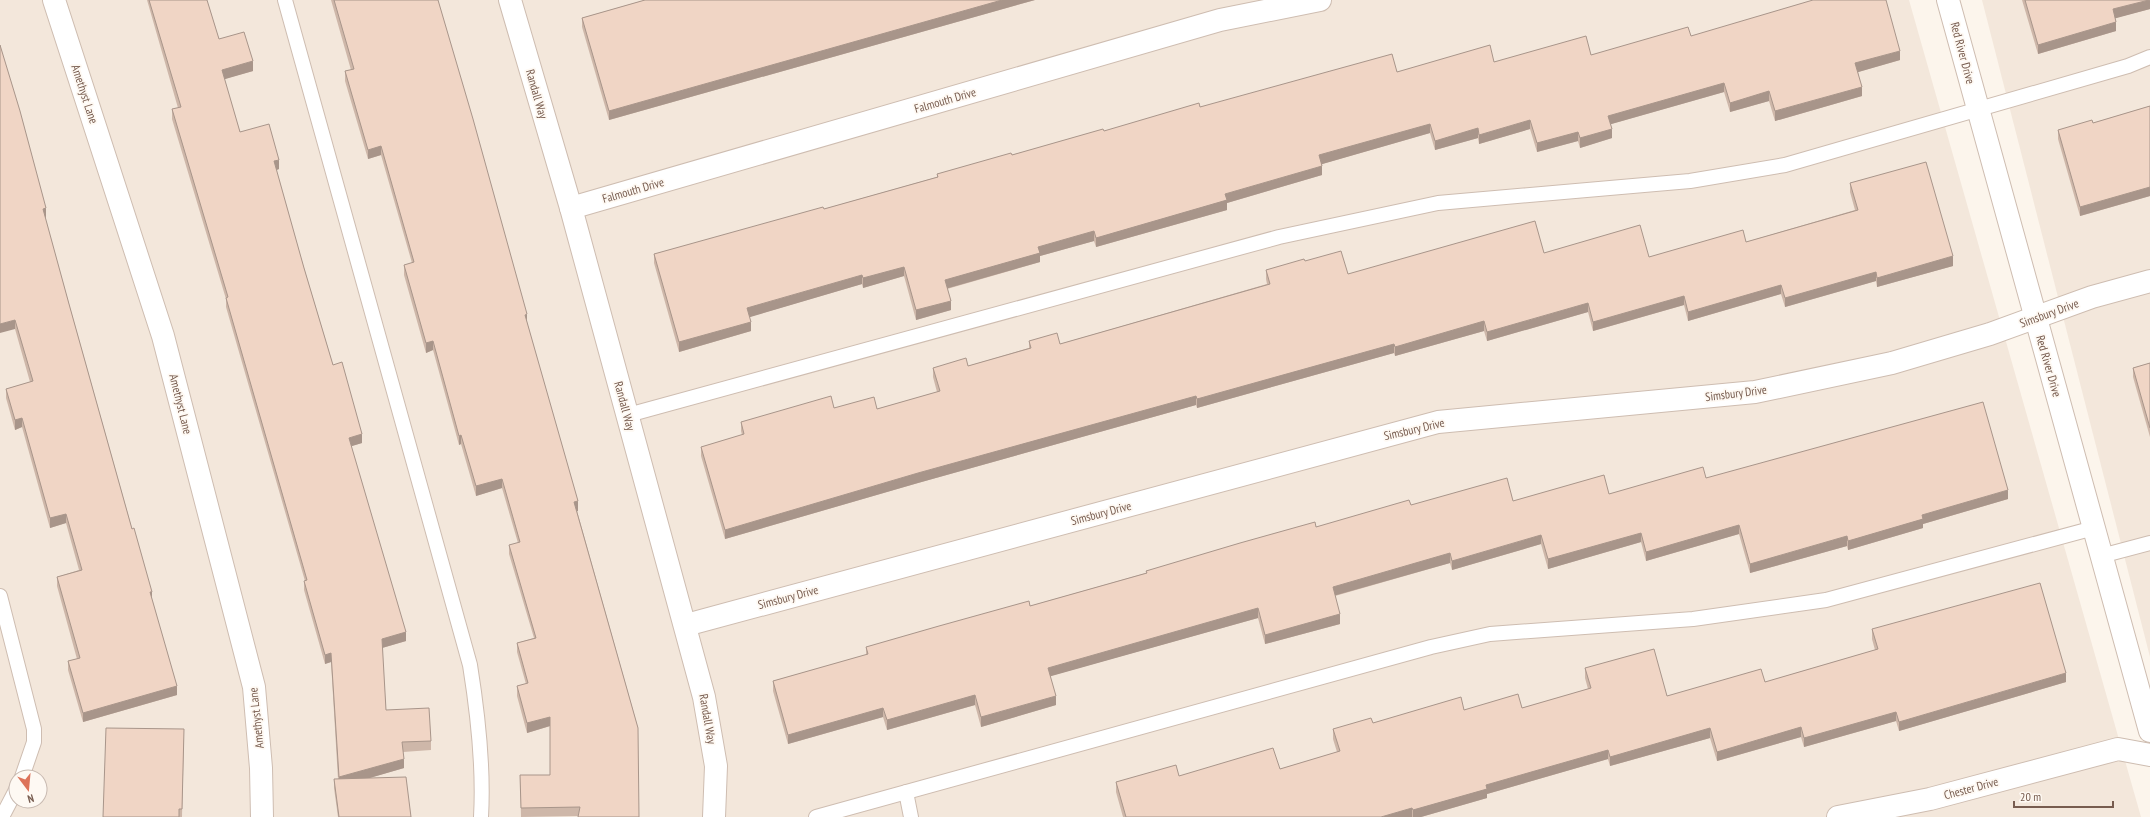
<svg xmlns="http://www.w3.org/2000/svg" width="2150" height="817" font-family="'PT Sans Narrow',sans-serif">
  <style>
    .residential { fill: #f3e7db; fill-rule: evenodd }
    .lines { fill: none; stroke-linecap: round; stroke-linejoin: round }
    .service-casing { stroke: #cebdb1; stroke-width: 16 }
    .minor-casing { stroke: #cebdb1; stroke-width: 24 }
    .tertiary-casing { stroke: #cebdb1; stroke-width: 24 }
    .service { stroke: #fff; stroke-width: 14 }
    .minor { stroke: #fff; stroke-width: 22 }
    .tertiary { stroke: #fff; stroke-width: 22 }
    .wall { fill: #ceb7a9 }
    .shaded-wall { fill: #a8958a }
    .building { fill: #f0d5c5; stroke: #a8958a }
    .labels { text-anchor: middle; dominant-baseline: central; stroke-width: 3.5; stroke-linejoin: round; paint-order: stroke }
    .street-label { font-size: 12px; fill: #775c4f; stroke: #fef9f3 }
  </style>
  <rect width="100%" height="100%" fill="#fcf5ec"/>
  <!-- residential -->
  <g class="residential">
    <path d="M 0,0 L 1909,0 L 2141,817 L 0,817 ZM 16,777 L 40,777 L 40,801 L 16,801 Z"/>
    <path d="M 1982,0 L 2150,0 L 2150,657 Z"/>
  </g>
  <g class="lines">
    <!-- service casing -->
    <g class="service-casing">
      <g id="service">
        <path d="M 285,0 L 470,665 C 478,715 484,766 481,817"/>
        <path d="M 628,415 L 1279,237 L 1438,203 L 1690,181 L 1785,165 L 2128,66 L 2150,57"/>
        <path d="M 2101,556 L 2150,543"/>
        <path d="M 0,596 L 34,729 L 34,742 L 22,777"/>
        <path d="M 906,792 L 911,817"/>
        <path d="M 3,815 L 16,790"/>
        <path d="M 816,817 L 1431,647 L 1490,634 L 1693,619 L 1826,600 L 2094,528"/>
      </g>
    </g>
    <!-- minor casing -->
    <g class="minor-casing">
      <g id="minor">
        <path d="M 54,0 L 163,336 L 254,687 L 261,768 L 262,817"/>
        <path d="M 510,0 L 571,208 L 704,697 L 716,766 L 714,817"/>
        <path d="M 571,208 L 1220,20 L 1320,0"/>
        <path d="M 686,625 L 1438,422 L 1755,392 L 1892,363 L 1990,334 L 2092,297 L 2150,281"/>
        <path d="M 1838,817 L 1930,799 L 2118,749 L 2150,755"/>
      </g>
    </g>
    <!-- tertiary casing -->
    <g class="tertiary-casing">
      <path id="tertiary" d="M 1948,0 L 2150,731"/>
    </g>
    <!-- service -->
    <use href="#service" class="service"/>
    <!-- minor -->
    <use href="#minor" class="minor"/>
    <!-- tertiary -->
    <use href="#tertiary" class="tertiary"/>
  </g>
  <!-- wall -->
  <g class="wall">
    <path d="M 147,0 L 207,0 L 219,39 L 253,71 L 224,79 L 240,132 L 279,169 L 276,170 L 304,268 L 333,365 L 362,443 L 351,446 L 406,641 L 382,648 L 386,710 L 431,741 L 431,750 L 403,752 L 404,768 L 369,778 L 411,817 L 338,817 L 334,788 L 334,779 L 338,779 L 331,662 L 325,664 L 304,590 L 304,581 L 305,581 L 226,307 L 226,299 L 172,119 L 172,109 L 178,108 Z"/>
    <path d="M 331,0 L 438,0 L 527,322 L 578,511 L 577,511 L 638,728 L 578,816 L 521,817 L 520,775 L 550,775 L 550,726 L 527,733 L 517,696 L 517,686 L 526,684 L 517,652 L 517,643 L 534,638 L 509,554 L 509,545 L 518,543 L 502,488 L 476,496 L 461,444 L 459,445 L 433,350 L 426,353 L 404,275 L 404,265 L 412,263 L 381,155 L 368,159 L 345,81 L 345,71 L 351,70 Z"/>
    <path d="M 645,0 L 1035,0 L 609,120 L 582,27 L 582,18 Z"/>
    <path d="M 2022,0 L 2150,0 L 2150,9 L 2115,18 L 2116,31 L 2038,54 Z"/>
    <path d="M 1691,36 L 1900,60 L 1858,72 L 1862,96 L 1775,121 L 1769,101 L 1730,112 L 1724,92 L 1611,124 L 1612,138 L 1580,148 L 1578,141 L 1537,152 L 1530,129 L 1479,144 L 1478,138 L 1435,150 L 1430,133 L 1322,164 L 1322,175 L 1227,203 L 1227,210 L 1096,247 L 1094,241 L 1040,256 L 1040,262 L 947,289 L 951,310 L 916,320 L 904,276 L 863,288 L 862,284 L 749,317 L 751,331 L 679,352 L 654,263 L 654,254 L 824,209 L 937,177 L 937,174 L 1200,107 L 1397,72 L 1494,62 L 1591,55 Z"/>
    <path d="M 0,45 L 46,218 L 45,218 L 69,304 L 152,600 L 177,695 L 83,722 L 68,670 L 68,661 L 77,659 L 57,586 L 57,577 L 79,570 L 66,523 L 50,528 L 22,427 L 15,430 L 6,398 L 6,389 L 30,382 L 15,329 Z"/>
    <path d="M 2150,106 L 2150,196 L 2080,216 L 2058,139 L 2058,130 L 2093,123 Z"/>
    <path d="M 1850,183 L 1953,266 L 1877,287 L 1876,281 L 1785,307 L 1781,294 L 1688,321 L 1684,305 L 1593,331 L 1588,312 L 1487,341 L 1484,331 L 1395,356 L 1394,353 L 1197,408 L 1196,405 L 918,483 L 725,539 L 701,456 L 701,447 L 742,435 L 741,431 L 741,422 L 834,408 L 877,409 L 937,392 L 933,377 L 933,368 L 968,366 L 1029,348 L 1029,341 L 1060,344 L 1267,284 L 1266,279 L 1266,270 L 1305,261 L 1348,274 L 1544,253 L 1649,257 L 1746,242 L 1855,210 L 1850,192 Z"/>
    <path d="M 2150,363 L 2150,437 L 2133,377 L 2133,368 Z"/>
    <path d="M 1706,478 L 2008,499 L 1923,524 L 1923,528 L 1848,550 L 1847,546 L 1750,573 L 1739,534 L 1646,561 L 1641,542 L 1548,569 L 1541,544 L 1452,570 L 1450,563 L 1335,596 L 1340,624 L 1265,644 L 1258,618 L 1050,676 L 1056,705 L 981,727 L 975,705 L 887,730 L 883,717 L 788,744 L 773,691 L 773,681 L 866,655 L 866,647 L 1030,606 L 1146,573 L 1146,571 L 1316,527 L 1411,505 L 1513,501 L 1609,494 Z"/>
    <path d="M 1872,629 L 2066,682 L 1899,731 L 1896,721 L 1804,747 L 1801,737 L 1717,761 L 1710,738 L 1610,766 L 1608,759 L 1487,794 L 1487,798 L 1421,817 L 1123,817 L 1116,792 L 1116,782 L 1179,776 L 1280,769 L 1337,752 L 1333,739 L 1333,729 L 1373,723 L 1464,710 L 1522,708 L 1588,689 L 1585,678 L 1585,668 L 1667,696 L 1765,682 L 1875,650 L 1872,639 Z"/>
    <path d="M 184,739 L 182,817 L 103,817 Z"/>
  </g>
  <!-- shaded-wall -->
  <g class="shaded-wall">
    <path d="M 1002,0 L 1035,0 L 609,120 L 609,111 Z"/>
    <path d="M 2150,0 L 2150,9 L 2113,19 L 2113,9 Z"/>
    <path d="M 2116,22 L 2116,31 L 2038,54 L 2038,45 Z"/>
    <path d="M 1900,51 L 1900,60 L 1855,73 L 1855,63 Z"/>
    <path d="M 253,61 L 253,71 L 222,80 L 222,70 Z"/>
    <path d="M 1724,83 L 1724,92 L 1608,125 L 1608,116 Z"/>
    <path d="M 1862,87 L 1862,96 L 1775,121 L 1775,111 Z"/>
    <path d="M 1769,91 L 1769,101 L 1730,112 L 1730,103 Z"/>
    <path d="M 1530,120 L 1530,129 L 1479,144 L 1479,135 Z"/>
    <path d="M 1430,124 L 1430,133 L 1319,165 L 1319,155 Z"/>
    <path d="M 1478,128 L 1478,138 L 1435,150 L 1435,141 Z"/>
    <path d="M 1612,129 L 1612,138 L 1580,148 L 1580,138 Z"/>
    <path d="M 1578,132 L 1578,141 L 1537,152 L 1537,143 Z"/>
    <path d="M 381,146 L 381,155 L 368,159 L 368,150 Z"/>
    <path d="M 279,160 L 279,169 L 274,171 L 274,161 Z"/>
    <path d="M 1322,166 L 1322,175 L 1227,203 L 1227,210 L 1096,247 L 1096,238 L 1225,194 Z"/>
    <path d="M 2150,187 L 2150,196 L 2080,216 L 2080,207 Z"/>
    <path d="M 46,208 L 46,218 L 43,219 L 43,209 Z"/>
    <path d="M 1094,231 L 1094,241 L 1040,256 L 1040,262 L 945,289 L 945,280 L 1038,247 Z"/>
    <path d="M 1953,256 L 1953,266 L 1877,287 L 1877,278 Z"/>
    <path d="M 904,267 L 904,276 L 863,288 L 863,278 Z"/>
    <path d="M 1876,272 L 1876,281 L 1785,307 L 1785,298 Z"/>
    <path d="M 862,275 L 862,284 L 747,318 L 747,308 Z"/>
    <path d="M 1781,285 L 1781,294 L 1688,321 L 1688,312 Z"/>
    <path d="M 1684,296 L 1684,305 L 1593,331 L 1593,322 Z"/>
    <path d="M 951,301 L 951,310 L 916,320 L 916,310 Z"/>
    <path d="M 1588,303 L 1588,312 L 1487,341 L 1487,332 Z"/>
    <path d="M 527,314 L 527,324 L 525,315 Z"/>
    <path d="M 15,320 L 15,329 L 0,333 L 0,324 Z"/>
    <path d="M 1484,321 L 1484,331 L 1395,356 L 1395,347 Z"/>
    <path d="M 751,322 L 751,331 L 679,352 L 679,342 Z"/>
    <path d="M 433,341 L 433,350 L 426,353 L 426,343 Z"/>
    <path d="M 1394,344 L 1394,353 L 1197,408 L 1197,399 Z"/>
    <path d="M 1196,396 L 1196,405 L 918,483 L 725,539 L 725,530 L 918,473 Z"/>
    <path d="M 22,418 L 22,427 L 15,430 L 15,420 Z"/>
    <path d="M 362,434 L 362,443 L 349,447 L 349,438 Z"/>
    <path d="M 461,435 L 461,444 L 459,445 L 459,436 Z"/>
    <path d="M 502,479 L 502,488 L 476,496 L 476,486 Z"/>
    <path d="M 2008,490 L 2008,499 L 1923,524 L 1923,528 L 1848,550 L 1848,541 L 1922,515 Z"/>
    <path d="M 578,501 L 578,511 L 574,512 L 574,502 Z"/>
    <path d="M 66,514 L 66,523 L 50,528 L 50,518 Z"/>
    <path d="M 1739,525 L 1739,534 L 1646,561 L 1646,552 Z"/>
    <path d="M 1641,533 L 1641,542 L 1548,569 L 1548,559 Z"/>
    <path d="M 1541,535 L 1541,544 L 1452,570 L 1452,561 Z"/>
    <path d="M 1847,536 L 1847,546 L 1750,573 L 1750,564 Z"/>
    <path d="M 1450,553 L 1450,563 L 1333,596 L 1333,587 Z"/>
    <path d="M 150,592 L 152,592 L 152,601 Z"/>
    <path d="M 1258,608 L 1258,618 L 1048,677 L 1048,668 Z"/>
    <path d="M 1340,614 L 1340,624 L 1265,644 L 1265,635 Z"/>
    <path d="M 406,632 L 406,641 L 382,648 L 382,639 Z"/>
    <path d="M 331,653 L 331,662 L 325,664 L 325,655 Z"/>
    <path d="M 2066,673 L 2066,682 L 1899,731 L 1899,722 Z"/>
    <path d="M 177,686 L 177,695 L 83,722 L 83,713 Z"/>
    <path d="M 975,695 L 975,705 L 887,730 L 887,720 Z"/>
    <path d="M 1056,696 L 1056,705 L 981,727 L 981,717 Z"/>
    <path d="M 883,708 L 883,717 L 788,744 L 788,735 Z"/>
    <path d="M 1896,712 L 1896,721 L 1804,747 L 1804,738 Z"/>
    <path d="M 550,717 L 550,726 L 527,733 L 527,723 Z"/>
    <path d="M 1801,727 L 1801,737 L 1717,761 L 1717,752 Z"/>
    <path d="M 1710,728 L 1710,738 L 1610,766 L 1610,757 Z"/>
    <path d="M 1608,750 L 1608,759 L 1487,794 L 1487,798 L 1421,817 L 1413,817 L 1413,810 L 1486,785 Z"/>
    <path d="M 404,759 L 404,768 L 339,787 L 339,777 Z"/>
    <path d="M 1412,808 L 1412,817 L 1381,817 Z"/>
  </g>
  <!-- building -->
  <g class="building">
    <path d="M 149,0 L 207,0 L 219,39 L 244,32 L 253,61 L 222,70 L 240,132 L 269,124 L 279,160 L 274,161 L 304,268 L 333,365 L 342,362 L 362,434 L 349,438 L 406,632 L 382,639 L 386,710 L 429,708 L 431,741 L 402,742 L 404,759 L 339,777 L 331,653 L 325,655 L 304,581 L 307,580 L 226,298 L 228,297 L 172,109 L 181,107 Z"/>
    <path d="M 334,0 L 438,0 L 473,119 L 527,314 L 525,315 L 578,501 L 574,502 L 638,728 L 639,817 L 578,817 L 580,807 L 521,808 L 520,775 L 550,775 L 550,717 L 527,723 L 517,686 L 528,683 L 517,643 L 536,638 L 509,545 L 520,542 L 502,479 L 476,486 L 461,435 L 459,436 L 433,341 L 426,343 L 404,265 L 414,262 L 381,146 L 368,150 L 345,71 L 354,69 Z"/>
    <path d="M 645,0 L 1002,0 L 609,111 L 582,18 Z"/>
    <path d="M 1813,0 L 1886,0 L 1900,51 L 1855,63 L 1862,87 L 1775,111 L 1769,91 L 1730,103 L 1724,83 L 1608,116 L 1612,129 L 1580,138 L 1578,132 L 1537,143 L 1530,120 L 1479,135 L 1478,128 L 1435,141 L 1430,124 L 1319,155 L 1322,166 L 1225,194 L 1227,200 L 1096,238 L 1094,231 L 1038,247 L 1040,253 L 945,280 L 951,301 L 916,310 L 904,267 L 863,278 L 862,275 L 747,308 L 751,322 L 679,342 L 654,254 L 823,207 L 824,209 L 938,177 L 937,174 L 1011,153 L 1012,155 L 1103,129 L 1104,131 L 1199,103 L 1200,107 L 1392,54 L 1397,72 L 1490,45 L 1494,62 L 1586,36 L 1591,55 L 1688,27 L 1691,36 Z"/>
    <path d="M 2025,0 L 2149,0 L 2113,9 L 2116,22 L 2038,45 Z"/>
    <path d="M 0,45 L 20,111 L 46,208 L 43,209 L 69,304 L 132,529 L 134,528 L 152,592 L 150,592 L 177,686 L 83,713 L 68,661 L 80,658 L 57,577 L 82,570 L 66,514 L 50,518 L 22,418 L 15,420 L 6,389 L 33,381 L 15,320 L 0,324 Z"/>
    <path d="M 2150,106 L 2150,187 L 2080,207 L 2058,130 L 2092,120 L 2093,123 Z"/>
    <path d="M 1926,162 L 1953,256 L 1877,278 L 1876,272 L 1785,298 L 1781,285 L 1688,312 L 1684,296 L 1593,322 L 1588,303 L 1487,332 L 1484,321 L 1395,347 L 1394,344 L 1197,399 L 1196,396 L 918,473 L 725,530 L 701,447 L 744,434 L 741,422 L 831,396 L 834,408 L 874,397 L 877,409 L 940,391 L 933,368 L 966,358 L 968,366 L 1031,348 L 1029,341 L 1057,333 L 1060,344 L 1270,284 L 1266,270 L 1304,259 L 1305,261 L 1341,251 L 1348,274 L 1535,221 L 1544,253 L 1640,225 L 1649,257 L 1743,230 L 1746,242 L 1858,210 L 1850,183 Z"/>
    <path d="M 2150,363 L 2150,428 L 2133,368 Z"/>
    <path d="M 1983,402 L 2008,490 L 1922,515 L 1923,519 L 1848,541 L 1847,536 L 1750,564 L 1739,525 L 1646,552 L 1641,533 L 1548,559 L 1541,535 L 1452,561 L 1450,553 L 1333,587 L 1340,614 L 1265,635 L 1258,608 L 1048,668 L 1056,696 L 981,717 L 975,695 L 887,720 L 883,708 L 788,735 L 773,681 L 868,654 L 866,647 L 939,626 L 1029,601 L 1030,606 L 1147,573 L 1146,571 L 1240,543 L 1315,522 L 1316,527 L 1409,500 L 1411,505 L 1507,478 L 1513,501 L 1604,475 L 1609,494 L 1703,467 L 1706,478 Z"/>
    <path d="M 2040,583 L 2066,673 L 1899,722 L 1896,712 L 1804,738 L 1801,727 L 1717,752 L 1710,728 L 1610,757 L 1608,750 L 1486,785 L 1487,789 L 1413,810 L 1412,808 L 1381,817 L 1126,817 L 1116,782 L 1176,765 L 1179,776 L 1273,748 L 1280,769 L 1340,751 L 1333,729 L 1371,718 L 1373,723 L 1461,697 L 1464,710 L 1518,694 L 1522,708 L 1591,688 L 1585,668 L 1654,649 L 1667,696 L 1761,669 L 1765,682 L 1878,649 L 1872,629 Z"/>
    <path d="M 106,728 L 184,729 L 182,809 L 179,809 L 179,817 L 103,817 Z"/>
    <path d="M 406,777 L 411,817 L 339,817 L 334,779 Z"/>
  </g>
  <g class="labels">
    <!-- street labels -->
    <g class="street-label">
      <text transform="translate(1963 53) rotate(75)">Red River Drive</text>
      <text transform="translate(85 94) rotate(72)">Amethyst Lane</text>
      <text transform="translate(537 94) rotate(74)">Randall Way</text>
      <text transform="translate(945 100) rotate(-16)">Falmouth Drive</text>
      <text transform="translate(633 190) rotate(-16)">Falmouth Drive</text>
      <text transform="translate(2049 313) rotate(-20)">Simsbury Drive</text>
      <text transform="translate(2049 366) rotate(74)">Red River Drive</text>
      <text transform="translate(1736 393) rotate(-7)">Simsbury Drive</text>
      <text transform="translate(181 404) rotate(76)">Amethyst Lane</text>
      <text transform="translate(625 406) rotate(75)">Randall Way</text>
      <text transform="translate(1414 429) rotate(-13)">Simsbury Drive</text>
      <text transform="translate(1101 513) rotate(-15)">Simsbury Drive</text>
      <text transform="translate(788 597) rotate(-15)">Simsbury Drive</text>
      <text transform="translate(256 718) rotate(-96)">Amethyst Lane</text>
      <text transform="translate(708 719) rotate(80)">Randall Way</text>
      <text transform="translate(1971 788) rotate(-15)">Chester Drive</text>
    </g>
  </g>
  <!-- north arrow -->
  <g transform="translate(28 789) rotate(164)"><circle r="19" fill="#fef9f3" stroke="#c8bab1"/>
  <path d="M0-3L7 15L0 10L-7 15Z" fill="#dd735a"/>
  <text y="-6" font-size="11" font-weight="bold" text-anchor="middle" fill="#775c4f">N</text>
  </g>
  <!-- scale -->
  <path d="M2014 801v6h99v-6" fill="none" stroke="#775c4f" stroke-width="2"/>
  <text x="2020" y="801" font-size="12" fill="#775c4f" stroke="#fef9f3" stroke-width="3" paint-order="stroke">20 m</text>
</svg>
